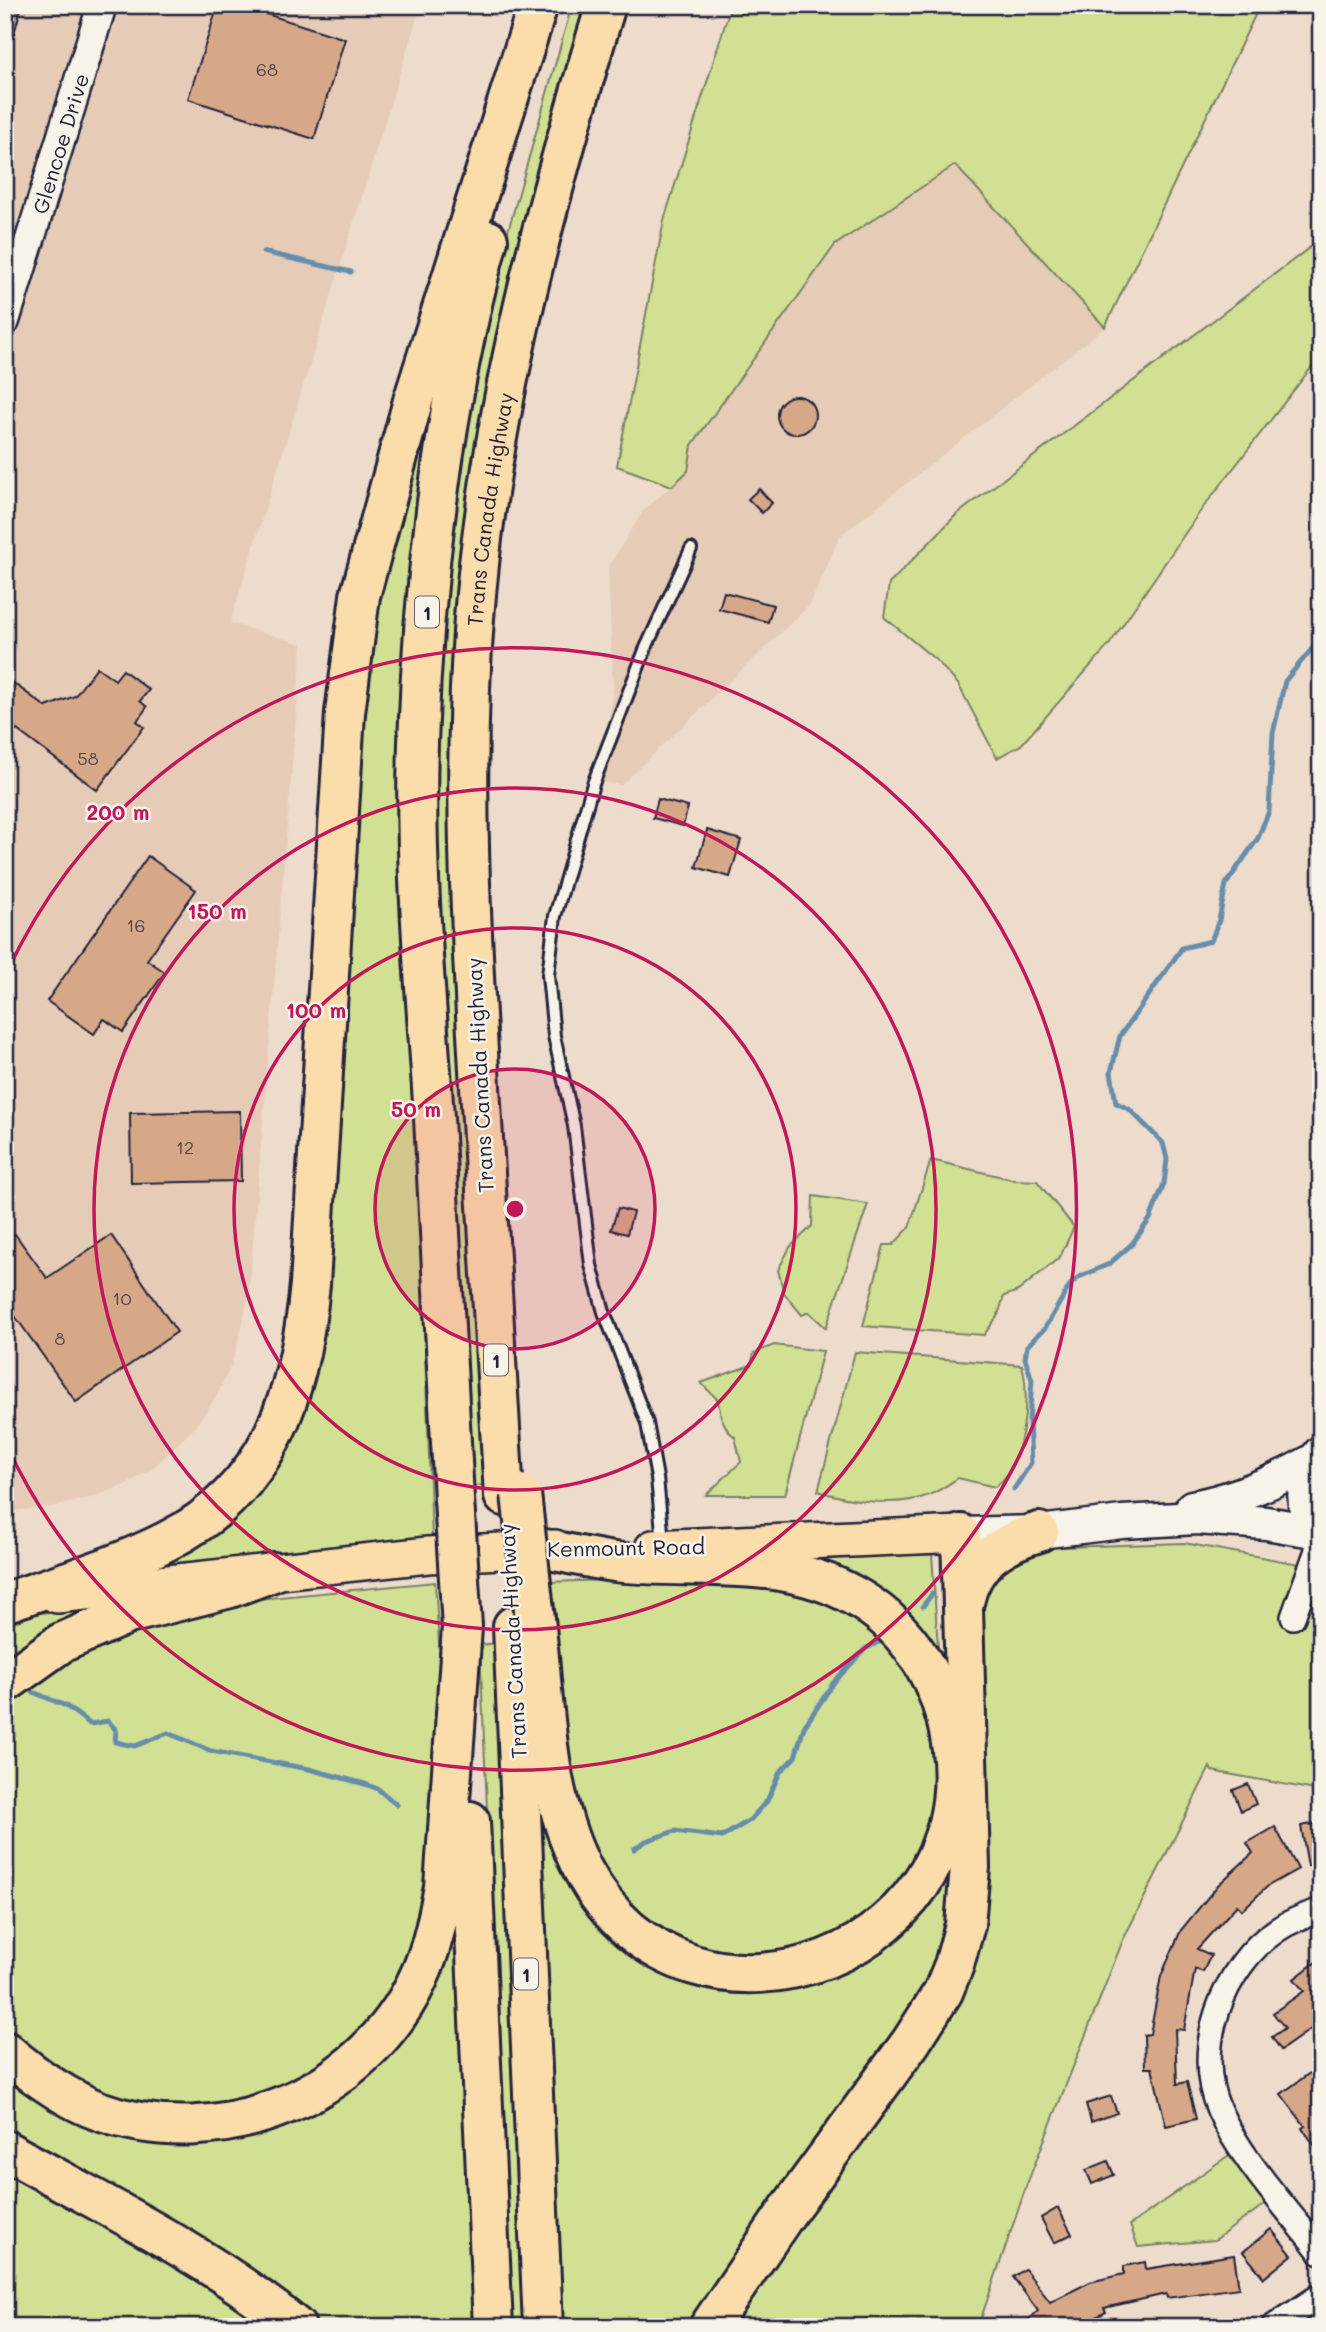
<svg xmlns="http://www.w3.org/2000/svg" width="1326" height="2332" font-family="Mali,sans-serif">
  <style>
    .built { fill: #e6ccb7 }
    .green { fill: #d2e093; stroke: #7a8167; stroke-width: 2 }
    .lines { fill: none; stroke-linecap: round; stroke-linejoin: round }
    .stream { stroke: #668dab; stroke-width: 5 }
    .building { fill: #d7a888; stroke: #22223b; stroke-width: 2 }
    .service-casing { stroke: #22223b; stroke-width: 16 }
    .minor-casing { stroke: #22223b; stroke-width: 28 }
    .tertiary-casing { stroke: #22223b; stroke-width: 33 }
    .secondary-casing { stroke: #22223b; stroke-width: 37 }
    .primary-casing { stroke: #22223b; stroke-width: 40 }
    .motorway-casing { stroke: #22223b; stroke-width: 44 }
    .service { stroke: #f7f3e8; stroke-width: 10 }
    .minor { stroke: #f7f3e8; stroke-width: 23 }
    .tertiary { stroke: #f7f3e8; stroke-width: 28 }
    .secondary { stroke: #f7f3e8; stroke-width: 32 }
    .primary { stroke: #fbddab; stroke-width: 35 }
    .motorway { stroke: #fbddab; stroke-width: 38 }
    .motorway-bridge-casing { stroke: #22223b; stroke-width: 44; stroke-linecap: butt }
    .motorway-bridge { stroke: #fbddab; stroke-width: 38 }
    .ring { fill: none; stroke: #c2185b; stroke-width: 3.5 }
    .labels { text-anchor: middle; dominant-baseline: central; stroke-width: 5; stroke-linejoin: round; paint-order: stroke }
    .number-label { font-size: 18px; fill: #4f444e }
    .shield { fill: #f7f3e8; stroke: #62616f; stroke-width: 2 }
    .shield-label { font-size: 19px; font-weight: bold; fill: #22223b }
    .street-label { font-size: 21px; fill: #22223b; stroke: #f7f3e8 }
    .centre { fill: #c2185b; stroke: #f7f3e8; stroke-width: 3.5 }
    .ring-label { font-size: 21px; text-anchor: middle; font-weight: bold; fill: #c2185b; stroke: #f7f3e8; stroke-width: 5; stroke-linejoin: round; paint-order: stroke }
  </style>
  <rect width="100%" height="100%" fill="#eddccb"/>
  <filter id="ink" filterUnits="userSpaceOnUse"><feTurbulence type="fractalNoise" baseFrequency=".0143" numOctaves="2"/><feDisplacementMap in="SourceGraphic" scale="14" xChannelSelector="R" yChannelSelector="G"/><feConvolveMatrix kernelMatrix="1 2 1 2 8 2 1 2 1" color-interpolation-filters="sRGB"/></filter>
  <g filter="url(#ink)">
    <!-- built -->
    <g class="built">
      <path d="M 5,5 L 421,5 L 230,623 L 302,644 L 249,1292 L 242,1327 L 232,1364 L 216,1397 L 195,1427 L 153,1468 L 125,1485 L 93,1497 L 57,1506 L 5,1512 Z"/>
      <path d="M 956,165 L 1105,327 L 840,536 L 810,605 L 621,785 L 601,782 L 613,687 L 608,567 L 643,511 L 688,471 L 692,445 L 835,245 Z"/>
    </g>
    <!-- green -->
    <g class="green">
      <path d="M 572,5 L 590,5 L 480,442 L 488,1485 L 470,1486 L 434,905 L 433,749 L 452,519 L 490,295 Z"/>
      <path d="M 731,5 L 1260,5 L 1105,327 L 955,165 L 835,245 L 692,445 L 688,471 L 672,486 L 617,466 L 664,220 Z"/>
      <path d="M 1321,239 L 1321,355 L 1199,513 L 1109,645 L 1021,745 L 997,758 L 958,684 L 937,661 L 884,617 L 889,584 L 956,515 Z"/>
      <path d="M 450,354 L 417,1134 L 432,1538 L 118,1571 L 277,1445 L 351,725 L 426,380 Z"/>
      <path d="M 931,1160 L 1015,1180 L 1037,1181 L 1074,1227 L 1060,1257 L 1018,1291 L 1004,1296 L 998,1315 L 984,1335 L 863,1326 L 884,1245 L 893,1245 L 909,1228 Z"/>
      <path d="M 813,1196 L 868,1204 L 826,1328 L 809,1312 L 802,1315 L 784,1293 L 778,1270 L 790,1247 L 812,1226 Z"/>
      <path d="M 774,1345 L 823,1351 L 785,1495 L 706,1495 L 741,1462 L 735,1437 L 728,1431 L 721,1417 L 718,1400 L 701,1383 L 751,1365 L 754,1353 Z"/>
      <path d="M 855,1352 L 1022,1365 C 1031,1397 1024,1467 995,1487 L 958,1478 C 949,1484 939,1491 929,1495 C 897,1508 849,1501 818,1491 Z"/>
      <path d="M 1184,1543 L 1321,1568 L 1321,1791 L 1212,1771 L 1210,1767 L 1123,1940 L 1027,2184 L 978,2327 L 724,2327 L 946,2015 L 976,1608 L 983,1582 L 1034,1548 Z"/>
      <path d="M 932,1554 L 939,1664 L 770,1558 Z"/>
      <path d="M 730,1576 L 839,1601 L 912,1665 L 942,1774 L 910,1884 L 812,1954 L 699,1953 L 614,1896 L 572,1797 L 548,1582 Z"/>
      <path d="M 435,1582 L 445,1736 L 420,1951 L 339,2064 L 234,2113 L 110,2105 L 5,2039 L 5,1696 L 91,1638 L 237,1601 Z"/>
      <path d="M 137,1600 L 5,1670 L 5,1618 Z"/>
      <path d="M 496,1643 L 528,2327 L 509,2327 L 480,1645 Z"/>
      <path d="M 531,1716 L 609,1925 L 811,1975 L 959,1823 L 946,1958 L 699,2327 L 564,2327 Z"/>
      <path d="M 454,1889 L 476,2327 L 312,2327 L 5,2140 L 5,2065 L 125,2130 L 348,2077 Z"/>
      <path d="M 1229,2155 L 1266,2203 L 1215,2240 L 1138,2247 L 1130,2225 Z"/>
      <path d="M 5,2160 L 282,2327 L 5,2327 Z"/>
    </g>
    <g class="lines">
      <!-- stream -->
      <g class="stream">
        <path d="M 263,252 L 351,272"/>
        <path d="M 1014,1489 L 1031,1463 L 1029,1421 L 1032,1380 L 1025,1358 L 1027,1346 L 1045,1328 L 1070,1285 L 1079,1277 L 1109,1264 L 1132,1244 L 1150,1219 L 1164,1184 L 1167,1159 L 1163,1143 L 1129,1109 L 1116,1103 L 1111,1072 L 1120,1036 L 1182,948 L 1211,941 L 1219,920 L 1226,884 L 1258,838 L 1269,811 L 1273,733 L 1285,681 L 1321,638"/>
        <path d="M 923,1606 L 932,1594"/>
        <path d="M 33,1692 L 66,1706 L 90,1724 L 108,1721 L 116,1730 L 115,1742 L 135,1746 L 168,1733 L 211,1751 L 309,1769 L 365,1784 L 378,1789 L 397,1805"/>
        <path d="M 634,1849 L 646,1841 L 675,1831 L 722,1837 L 750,1820 L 767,1801 L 780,1772 L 795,1757 L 804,1727 L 834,1682 L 865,1649 L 886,1638"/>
      </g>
    </g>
    <!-- building -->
    <g class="building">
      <path d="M 5,5 L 22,5 L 10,48 L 5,48 Z"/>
      <path d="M 218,5 L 238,5 L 345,39 L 314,139 L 188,99 Z"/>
      <circle cx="796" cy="415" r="19"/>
      <path d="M 759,489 L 772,503 L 762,513 L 748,499 Z"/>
      <path d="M 724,592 L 773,605 L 768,622 L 719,609 Z"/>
      <path d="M 97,667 L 115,680 L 123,670 L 149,690 L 140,701 L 147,707 L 137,721 L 144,727 L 97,790 L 5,721 L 5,677 L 46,707 L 75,696 Z"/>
      <path d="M 658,799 L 688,807 L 683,826 L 653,818 Z"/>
      <path d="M 707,830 L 741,840 L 730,877 L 696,867 Z"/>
      <path d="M 148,856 L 196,890 L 147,960 L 165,972 L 123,1032 L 104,1019 L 94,1034 L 47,1001 Z"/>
      <path d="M 240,1111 L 241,1181 L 131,1183 L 130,1113 Z"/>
      <path d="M 618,1208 L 633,1212 L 627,1234 L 611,1230 Z"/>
      <path d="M 15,1234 L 47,1278 L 111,1235 L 177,1332 L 76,1402 L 5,1302 L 5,1240 Z"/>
      <path d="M 1248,1784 L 1256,1804 L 1241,1811 L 1233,1790 Z"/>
      <path d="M 1321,1822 L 1321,1863 L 1308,1866 L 1301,1826 Z"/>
      <path d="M 1275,1827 L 1298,1869 L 1268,1886 L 1242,1910 L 1237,1905 L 1197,1949 L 1211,1955 L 1203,1972 L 1195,1969 L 1184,2030 L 1175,2029 L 1177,2084 L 1187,2082 L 1196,2119 L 1166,2126 L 1152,2068 L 1145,2068 L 1144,2035 L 1150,2034 L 1161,1976 L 1181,1930 L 1218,1885 L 1253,1853 L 1247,1843 Z"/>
      <path d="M 1321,1958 L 1321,2012 L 1315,2004 L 1312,2007 L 1321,2022 L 1281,2050 L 1272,2037 L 1285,2028 L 1273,2013 L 1304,1991 L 1294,1979 Z"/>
      <path d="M 1314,2070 L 1321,2079 L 1321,2154 L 1302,2128 L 1305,2126 L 1281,2094 Z"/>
      <path d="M 1111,2096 L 1117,2113 L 1091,2122 L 1086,2104 Z"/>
      <path d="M 1108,2161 L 1114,2175 L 1092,2184 L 1086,2170 Z"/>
      <path d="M 1058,2208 L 1072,2234 L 1054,2243 L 1041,2218 Z"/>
      <path d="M 1271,2229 L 1292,2255 L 1264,2278 L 1243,2252 Z"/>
      <path d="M 1234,2255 L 1239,2288 L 1167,2298 L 1166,2294 L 1104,2308 L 1106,2312 L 1078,2327 L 1021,2327 L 1038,2311 L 1013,2277 L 1025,2269 L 1050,2302 L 1090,2282 L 1124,2274 L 1124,2266 L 1145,2262 L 1146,2269 Z"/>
    </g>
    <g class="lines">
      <!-- service casing -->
      <g class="service-casing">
        <path id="service" d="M 663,1542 L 657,1478 L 647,1423 L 604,1312 L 591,1265 L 574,1126 L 554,1036 L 548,975 L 555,916 L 593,784 L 645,650 L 691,549"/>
      </g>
      <!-- minor casing -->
      <g class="minor-casing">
        <g id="minor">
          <path d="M 1293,1617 L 1320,1542"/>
          <path d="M 1321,1910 C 1306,1915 1290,1921 1277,1930 C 1223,1966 1192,2049 1219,2110 C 1241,2160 1288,2209 1321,2253"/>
          <path d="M 1273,2327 L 1321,2295"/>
        </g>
      </g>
      <!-- tertiary casing -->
      <g class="tertiary-casing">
        <g id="tertiary">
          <path id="s1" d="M 5,321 L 102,5"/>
        </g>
      </g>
      <!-- secondary casing -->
      <g class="secondary-casing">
        <g id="secondary">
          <path d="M 1320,1453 C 1298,1480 1300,1514 1321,1542"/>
          <path d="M 1192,1507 C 1236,1499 1275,1482 1314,1460"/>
          <path d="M 961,1534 L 1039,1532 L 1122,1522 L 1197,1518 L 1266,1523 L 1313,1531"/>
        </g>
      </g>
      <!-- primary casing -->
      <g class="primary-casing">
        <g id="primary">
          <path d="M 653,1548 L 961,1534"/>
          <path d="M 57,1595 L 428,1555 L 555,1548"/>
        </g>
      </g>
      <!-- motorway casing -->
      <g class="motorway-casing">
        <g id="motorway">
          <path id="s2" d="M 504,1496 C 496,1359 488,1223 480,1087 C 471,931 462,775 474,618 C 490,409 545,206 606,5"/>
          <path d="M 454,1499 C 447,1372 441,1245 434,1118 C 426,993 414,869 418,743 C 423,578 445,399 488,240"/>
          <path d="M 7,1602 C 60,1583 116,1567 167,1541 C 271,1489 300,1392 310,1284 L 345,713 L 360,596 L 413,401 L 538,5"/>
          <path d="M 964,1602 C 972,1562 1001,1543 1039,1532"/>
          <path d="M 535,1619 C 545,1701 544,1795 583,1870 C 689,2072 1006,1954 946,1718 C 932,1666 901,1622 854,1596 C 781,1554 694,1571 615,1562 C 591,1559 567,1553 544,1549"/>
          <path d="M 513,1626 L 543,2327"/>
          <path d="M 5,1683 L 61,1643 L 128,1614 L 230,1588 L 273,1572"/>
          <path d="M 470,1821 L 493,2327"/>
          <path d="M 5,2051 C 33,2075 64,2098 99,2111 C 219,2155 364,2096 418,1979 C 432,1950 438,1918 444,1887 L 462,1627"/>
          <path d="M 5,2150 C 104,2205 208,2255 296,2327"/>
          <path d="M 709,2327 L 789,2209 L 911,2042 L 943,1992 L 954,1965 L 965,1925 L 970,1867 L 961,1534"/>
        </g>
      </g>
      <!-- service -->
      <use href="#service" class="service"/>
      <!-- minor -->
      <use href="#minor" class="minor"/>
      <!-- tertiary -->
      <use href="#tertiary" class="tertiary"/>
      <!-- secondary -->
      <use href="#secondary" class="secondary"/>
      <!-- primary -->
      <use href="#primary" class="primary"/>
      <!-- motorway -->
      <use href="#motorway" class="motorway"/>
      <!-- motorway-bridge casing -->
      <g class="motorway-bridge-casing">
        <g id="motorway-bridge">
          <path d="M 521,1494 L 535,1619"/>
          <path d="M 454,1499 L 462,1627"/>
        </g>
      </g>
      <!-- motorway-bridge -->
      <use href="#motorway-bridge" class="motorway-bridge"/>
    </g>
  </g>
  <!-- distance rings -->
  <circle cx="515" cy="1209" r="140" fill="#c2185b" fill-opacity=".12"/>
  <g class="ring">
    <circle cx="515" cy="1209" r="140"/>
    <circle cx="515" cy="1209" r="281"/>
    <circle cx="515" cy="1209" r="421"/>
    <path d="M7 972A561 561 0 1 1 7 1446"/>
  </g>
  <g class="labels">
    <!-- number labels -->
    <g class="number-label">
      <text x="267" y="69">68</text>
      <text x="88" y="758">58</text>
      <text x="136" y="925">16</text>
      <text x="185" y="1147">12</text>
      <text x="122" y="1298">10</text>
      <text x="60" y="1338">8</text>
    </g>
    <!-- shield labels -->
    <g class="shield">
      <rect x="415" y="596.5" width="24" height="31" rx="5"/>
      <rect x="484" y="1344.5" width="24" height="31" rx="5"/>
      <rect x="514" y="1958.5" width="24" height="31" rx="5"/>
    </g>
    <g class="shield-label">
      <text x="427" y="612">1</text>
      <text x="496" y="1360">1</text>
      <text x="526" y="1974">1</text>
    </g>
    <!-- street labels -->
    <g class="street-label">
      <text stroke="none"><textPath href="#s1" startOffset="186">Glencoe Drive</textPath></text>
      <text stroke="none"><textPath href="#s2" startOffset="989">Trans Canada Highway</textPath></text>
      <text transform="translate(479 1075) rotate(-93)">Trans Canada Highway</text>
      <text transform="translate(626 1547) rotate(-1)">Kenmount Road</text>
      <text transform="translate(512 1641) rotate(-93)">Trans Canada Highway</text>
    </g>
  </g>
  <circle cx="515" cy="1209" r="10" class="centre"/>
  <g class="ring-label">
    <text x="118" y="820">200 m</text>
    <text x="217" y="919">150 m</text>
    <text x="316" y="1018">100 m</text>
    <text x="416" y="1117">50 m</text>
  </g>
  <!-- margin -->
  <rect width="1326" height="2332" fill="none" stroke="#f7f3e8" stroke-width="28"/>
  <rect x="14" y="14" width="1298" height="2304" fill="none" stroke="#22223b" stroke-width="2.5" filter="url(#ink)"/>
</svg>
